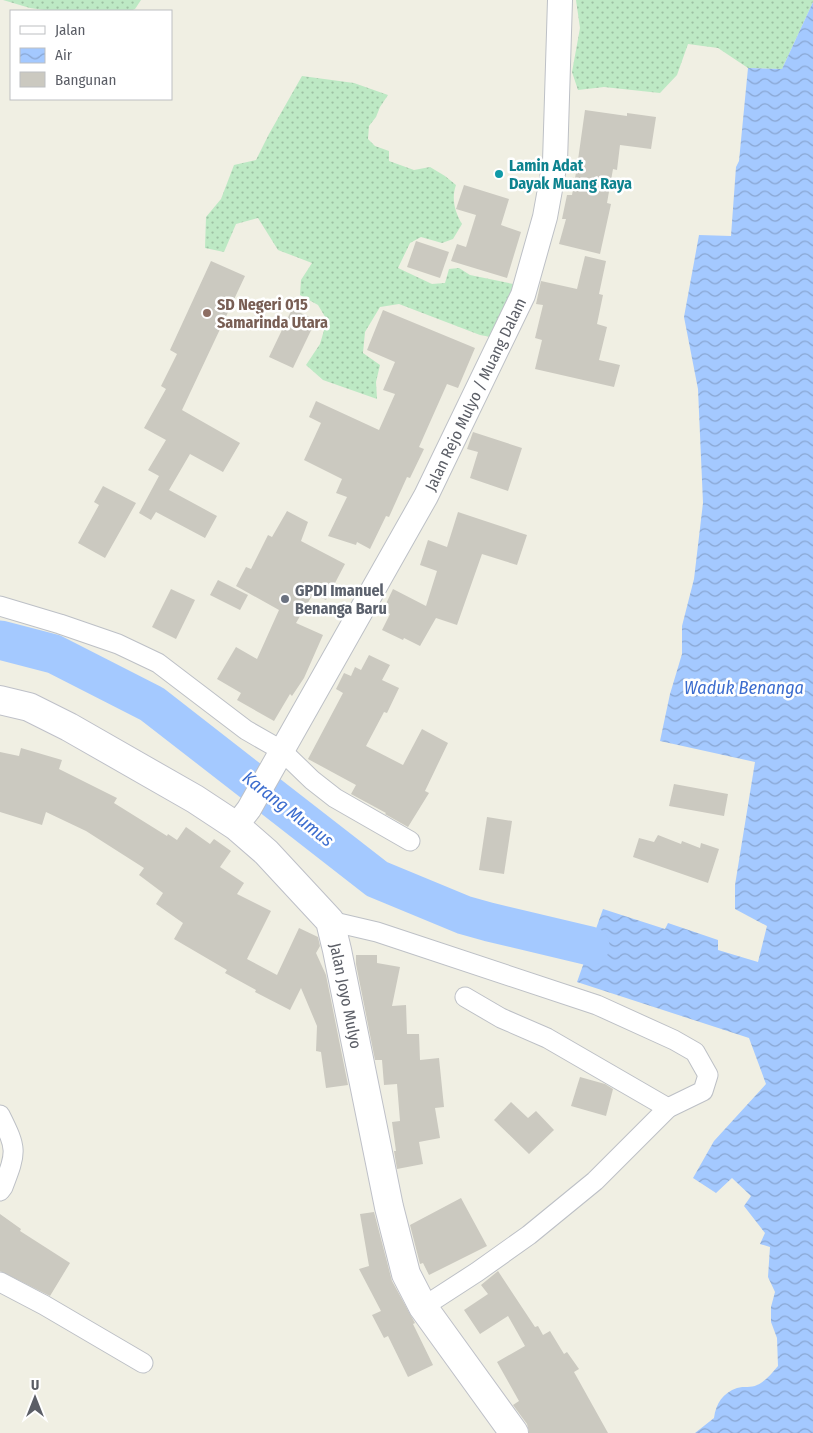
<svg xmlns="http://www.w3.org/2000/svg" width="813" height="1433" font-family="'Fira Sans Condensed',sans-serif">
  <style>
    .grass { fill: url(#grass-dots) }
    .water { fill: url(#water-waves) }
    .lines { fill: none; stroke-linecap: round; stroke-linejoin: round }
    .river { stroke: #a4c9ff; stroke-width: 39 }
    .building { fill: #cbc9c0 }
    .minor-casing { stroke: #bdc0c6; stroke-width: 21 }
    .tertiary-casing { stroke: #bdc0c6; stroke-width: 26 }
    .secondary-casing { stroke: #bec0c8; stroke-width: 30 }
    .minor { stroke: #fff; stroke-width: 19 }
    .tertiary { stroke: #fff; stroke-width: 24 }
    .secondary { stroke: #fff; stroke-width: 28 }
    .culture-dot { fill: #0f9aa8; stroke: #fff; stroke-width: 2 }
    .education-dot { fill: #8d6e63; stroke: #fff; stroke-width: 2 }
    .worship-dot { fill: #6b7280; stroke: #fff; stroke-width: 2 }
    .labels { text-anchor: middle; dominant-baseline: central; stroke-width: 5; stroke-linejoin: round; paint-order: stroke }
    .culture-label { font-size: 16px; font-weight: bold; fill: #0d838f; stroke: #fff; text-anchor: start }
    .education-label { font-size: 16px; font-weight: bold; fill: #785e54; stroke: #fff; text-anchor: start }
    .street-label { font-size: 16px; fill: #5b5e66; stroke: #fff }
    .worship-label { font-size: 16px; font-weight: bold; fill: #5b616d; stroke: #fff; text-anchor: start }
    .water-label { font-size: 18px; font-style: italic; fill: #3b6cce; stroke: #fff }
  </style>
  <defs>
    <pattern id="grass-dots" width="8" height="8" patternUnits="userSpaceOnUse" patternTransform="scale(1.25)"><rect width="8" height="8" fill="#bde9c4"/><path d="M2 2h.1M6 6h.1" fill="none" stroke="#9dc0a3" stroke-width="1.8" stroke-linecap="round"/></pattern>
    <pattern id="water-waves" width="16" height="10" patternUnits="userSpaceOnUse" patternTransform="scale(1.25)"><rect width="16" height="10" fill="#a4c9ff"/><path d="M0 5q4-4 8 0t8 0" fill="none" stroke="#89a6d2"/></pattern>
  </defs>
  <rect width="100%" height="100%" fill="#f0efe3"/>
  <!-- grass -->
  <g class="grass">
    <path d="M 3,0 L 141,0 L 135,9 L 130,11 L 51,11 L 30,8 Z"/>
    <path d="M 576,0 L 813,0 L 813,2 L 782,69 L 748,68 L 718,48 L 688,44 L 677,75 L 660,93 L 604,87 L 578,90 L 572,72 L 580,28 Z"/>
    <path d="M 302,76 L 354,83 L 388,95 L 380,107 L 376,117 L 369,126 L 368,139 L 375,146 L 389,151 L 389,161 L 414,170 L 430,167 L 445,176 L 456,185 C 451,199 455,212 462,224 L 453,239 L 442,243 L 421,237 L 410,243 L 398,268 L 432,284 L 445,283 L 449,269 L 459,268 L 470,275 L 518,285 L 496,338 L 480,335 L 399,304 L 380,307 L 365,332 L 363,353 L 380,365 L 376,382 L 377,399 L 323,380 L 306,365 L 320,344 L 327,320 L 318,305 L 300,295 L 301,280 L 312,263 L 278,250 L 258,218 L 236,224 L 224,252 L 205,248 L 206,217 L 221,199 L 234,165 L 256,160 L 269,134 Z"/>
  </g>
  <!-- water -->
  <path class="water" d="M 813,2 L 813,1433 L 695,1433 L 714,1418 C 716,1403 723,1393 737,1388 C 744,1386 751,1388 757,1385 C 765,1382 772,1373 778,1366 L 777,1338 L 771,1322 L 771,1307 L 775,1292 L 768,1277 L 770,1247 L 760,1244 L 765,1233 L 744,1206 L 751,1196 L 732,1178 L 716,1193 L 693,1178 L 714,1141 L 766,1084 L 749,1038 L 577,982 L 603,909 L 665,929 L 668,923 L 718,940 L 718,950 L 758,962 L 767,926 L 735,909 L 735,885 L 755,762 L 660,741 L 670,694 L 682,654 L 682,626 L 694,579 L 703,503 L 698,389 L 684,317 L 699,235 L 731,236 L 736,167 L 739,161 L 748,68 L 782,69 Z"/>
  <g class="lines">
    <!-- river -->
    <path class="river" d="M 0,640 L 54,654 L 152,704 L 377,879 L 464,915 L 489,922 L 590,946"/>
  </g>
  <!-- building -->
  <g class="building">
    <path d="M 585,110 L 627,116 L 627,113 L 656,117 L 651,149 L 620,145 L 617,170 L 613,169 L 607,203 L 611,204 L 600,254 L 559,244 L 566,219 L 562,219 L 567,195 L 572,195 L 577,167 Z"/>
    <path d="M 464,185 L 509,199 L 501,225 L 521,232 L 507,278 L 451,261 L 457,244 L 466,247 L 476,215 L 456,209 Z"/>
    <path d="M 416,241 L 449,252 L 440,278 L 407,267 Z"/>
    <path d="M 585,256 L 606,261 L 599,294 L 603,295 L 597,324 L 607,327 L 599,360 L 620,365 L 614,387 L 535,369 L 542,340 L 535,338 L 543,305 L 536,304 L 541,281 L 577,289 Z"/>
    <path d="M 211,261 L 245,276 L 182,410 L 240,443 L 223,472 L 190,454 L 169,490 L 217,516 L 205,538 L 156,512 L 151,520 L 139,513 L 159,476 L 148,470 L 166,440 L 144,428 L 166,389 L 161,386 L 177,354 L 170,350 Z"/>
    <path d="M 292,309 L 316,320 L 293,368 L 269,357 Z"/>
    <path d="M 383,310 L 475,348 L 458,388 L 447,384 L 419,447 L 424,449 L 410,478 L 407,477 L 389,517 L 386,516 L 370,549 L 357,542 L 356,545 L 328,536 L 347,497 L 336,493 L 342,479 L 304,460 L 321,423 L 309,417 L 316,401 L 379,430 L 395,394 L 383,390 L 395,362 L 367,350 Z"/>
    <path d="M 473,432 L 522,448 L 508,491 L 470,478 L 478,452 L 467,449 Z"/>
    <path d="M 103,486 L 136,503 L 105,558 L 78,543 L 99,505 L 94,502 Z"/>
    <path d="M 287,511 L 308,522 L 301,541 L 345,564 L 326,600 L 313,594 L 296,623 L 323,635 L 304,678 L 292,696 L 290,694 L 274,721 L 237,700 L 241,693 L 217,679 L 236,647 L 257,659 L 279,610 L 236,586 L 246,567 L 251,569 L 268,535 L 272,537 Z"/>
    <path d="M 458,512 L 527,535 L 517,565 L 482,554 L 457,625 L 436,618 L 420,646 L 404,638 L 403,640 L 382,630 L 390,614 L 383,610 L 393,589 L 426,606 L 437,571 L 420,565 L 428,540 L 447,547 Z"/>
    <path d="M 218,580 L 248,595 L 240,610 L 210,595 Z"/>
    <path d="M 171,589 L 195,600 L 176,639 L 152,627 Z"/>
    <path d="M 369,655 L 390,665 L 382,680 L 399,688 L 387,713 L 384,712 L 366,746 L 403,765 L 422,729 L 448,743 L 425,791 L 429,793 L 408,827 L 385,814 L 386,813 L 351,794 L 356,785 L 308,759 L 343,693 L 336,689 L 344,673 L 351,676 L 355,667 L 361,670 Z"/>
    <path d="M 21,748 L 62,760 L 59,769 L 117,798 L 114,803 L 167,836 L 168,834 L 177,840 L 186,827 L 210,844 L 214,839 L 231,851 L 220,867 L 244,883 L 237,894 L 271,911 L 247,959 L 277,975 L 299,928 L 318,937 L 320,946 L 316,953 L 326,975 L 348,1085 L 326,1088 L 321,1052 L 316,1051 L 317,1026 L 301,988 L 290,1010 L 255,992 L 256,990 L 225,973 L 227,970 L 174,939 L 183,923 L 156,904 L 163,893 L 139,875 L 144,868 L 86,831 L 46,812 L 42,825 L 0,812 L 0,752 L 19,756 Z"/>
    <path d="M 674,784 L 728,794 L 724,816 L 669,806 Z"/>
    <path d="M 487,817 L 512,821 L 504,874 L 479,870 Z"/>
    <path d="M 658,835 L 681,844 L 682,841 L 700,848 L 701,843 L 719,849 L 708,883 L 633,857 L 639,838 L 654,842 Z"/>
    <path d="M 356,955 L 377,955 L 377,963 L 400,967 L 392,1006 L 406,1005 L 407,1034 L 419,1034 L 420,1060 L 439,1058 L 444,1107 L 435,1108 L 440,1138 L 419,1142 L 423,1164 L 397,1169 L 394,1151 L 396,1151 L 392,1122 L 400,1121 L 397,1084 L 384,1085 L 382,1060 L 375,1060 L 356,964 Z"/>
    <path d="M 580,1077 L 605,1084 L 613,1089 L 606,1116 L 571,1106 Z"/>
    <path d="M 511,1102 L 528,1118 L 536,1111 L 554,1130 L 529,1154 L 494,1120 Z"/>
    <path d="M 461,1198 L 487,1246 L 429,1275 L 423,1263 L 420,1264 L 410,1225 Z"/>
    <path d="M 374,1212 L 392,1281 L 415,1323 L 413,1324 L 433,1365 L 408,1377 L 388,1336 L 384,1338 L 372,1315 L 381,1311 L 359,1269 L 369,1266 L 360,1214 Z"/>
    <path d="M 0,1214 L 21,1229 L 20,1231 L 70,1263 L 50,1296 L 0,1271 Z"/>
    <path d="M 498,1271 L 535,1327 L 538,1326 L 543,1335 L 550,1331 L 564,1354 L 567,1352 L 579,1369 L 574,1372 L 608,1433 L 529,1433 L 527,1424 L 513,1405 L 519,1401 L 497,1362 L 525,1346 L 508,1316 L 480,1334 L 464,1310 L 488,1294 L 481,1285 Z"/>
  </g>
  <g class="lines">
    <!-- minor casing -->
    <g class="minor-casing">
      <g id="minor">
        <path d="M 0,606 L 60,624 L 118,644 L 158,663 L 246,730 L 281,750 L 312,780 L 335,798 L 410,841"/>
        <path d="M 330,921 L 377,932 L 597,1005 L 674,1040 L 695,1052 L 708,1075 L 703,1091 L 668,1108 L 595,1181 L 529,1235 L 477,1272 L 423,1307"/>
        <path d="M 465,997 L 501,1018 L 547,1038 L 668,1108"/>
        <path d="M 0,1115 C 17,1149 17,1151 3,1187 L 0,1191"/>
        <path d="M 0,1282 L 44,1305 L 143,1363"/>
      </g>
    </g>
    <!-- tertiary casing -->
    <g class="tertiary-casing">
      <g id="tertiary">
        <path id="s1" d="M 236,826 L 249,809 L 426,496 L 523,295 L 545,217 L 555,162 L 560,0"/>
      </g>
    </g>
    <!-- secondary casing -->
    <g class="secondary-casing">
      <g id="secondary">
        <path id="s2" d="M 0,700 L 29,707 L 69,727 L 195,799 L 236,826 L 266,852 L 330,921 L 337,950 L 389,1207 L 406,1274 L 423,1307 L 514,1433"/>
      </g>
    </g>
    <!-- minor -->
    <use href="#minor" class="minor"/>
    <!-- tertiary -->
    <use href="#tertiary" class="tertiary"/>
    <!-- secondary -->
    <use href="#secondary" class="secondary"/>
  </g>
  <!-- markers -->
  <circle class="culture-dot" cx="499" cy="174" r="5"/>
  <circle class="education-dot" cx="207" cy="313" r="5"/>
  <circle class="worship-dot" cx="285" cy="599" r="5"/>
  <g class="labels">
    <!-- culture labels -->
    <g class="culture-label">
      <text x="509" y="165">Lamin Adat<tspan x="509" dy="18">Dayak Muang Raya</tspan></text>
    </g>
    <!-- education labels -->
    <g class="education-label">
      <text x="217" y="304">SD Negeri 015<tspan x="217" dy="18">Samarinda Utara</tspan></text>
    </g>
    <!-- street labels -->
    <g class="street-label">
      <text stroke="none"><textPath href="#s1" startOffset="494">Jalan Rejo Mulyo / Muang Dalam</textPath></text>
      <text stroke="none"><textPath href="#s2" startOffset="479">Jalan Joyo Mulyo</textPath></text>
    </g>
    <!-- worship labels -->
    <g class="worship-label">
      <text x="295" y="590">GPDI Imanuel<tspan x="295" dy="18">Benanga Baru</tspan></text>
    </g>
    <!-- water labels -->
    <g class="water-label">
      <text x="744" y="688">Waduk Benanga</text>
      <text transform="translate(288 809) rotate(38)">Karang Mumus</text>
    </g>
  </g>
  <!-- legend -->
  <rect x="10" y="10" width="162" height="90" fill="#ffffff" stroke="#bdbfc2"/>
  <rect x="20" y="26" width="25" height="8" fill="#ffffff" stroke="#bdbfc2"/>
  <text x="55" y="35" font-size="15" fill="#5b5e66">Jalan</text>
  <rect x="20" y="48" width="25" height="15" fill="url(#water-waves)" stroke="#bdbfc2"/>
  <text x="55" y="60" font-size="15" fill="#5b5e66">Air</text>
  <rect x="20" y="72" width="25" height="15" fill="#cbc9c0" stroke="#bdbfc2"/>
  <text x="55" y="85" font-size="15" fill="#5b5e66">Bangunan</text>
  <!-- north arrow -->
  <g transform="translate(35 1398)" stroke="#ffffff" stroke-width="4" paint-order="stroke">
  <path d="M0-4L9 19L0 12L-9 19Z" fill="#5b5e66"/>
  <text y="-8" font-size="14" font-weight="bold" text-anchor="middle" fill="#5b5e66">U</text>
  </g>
</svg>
